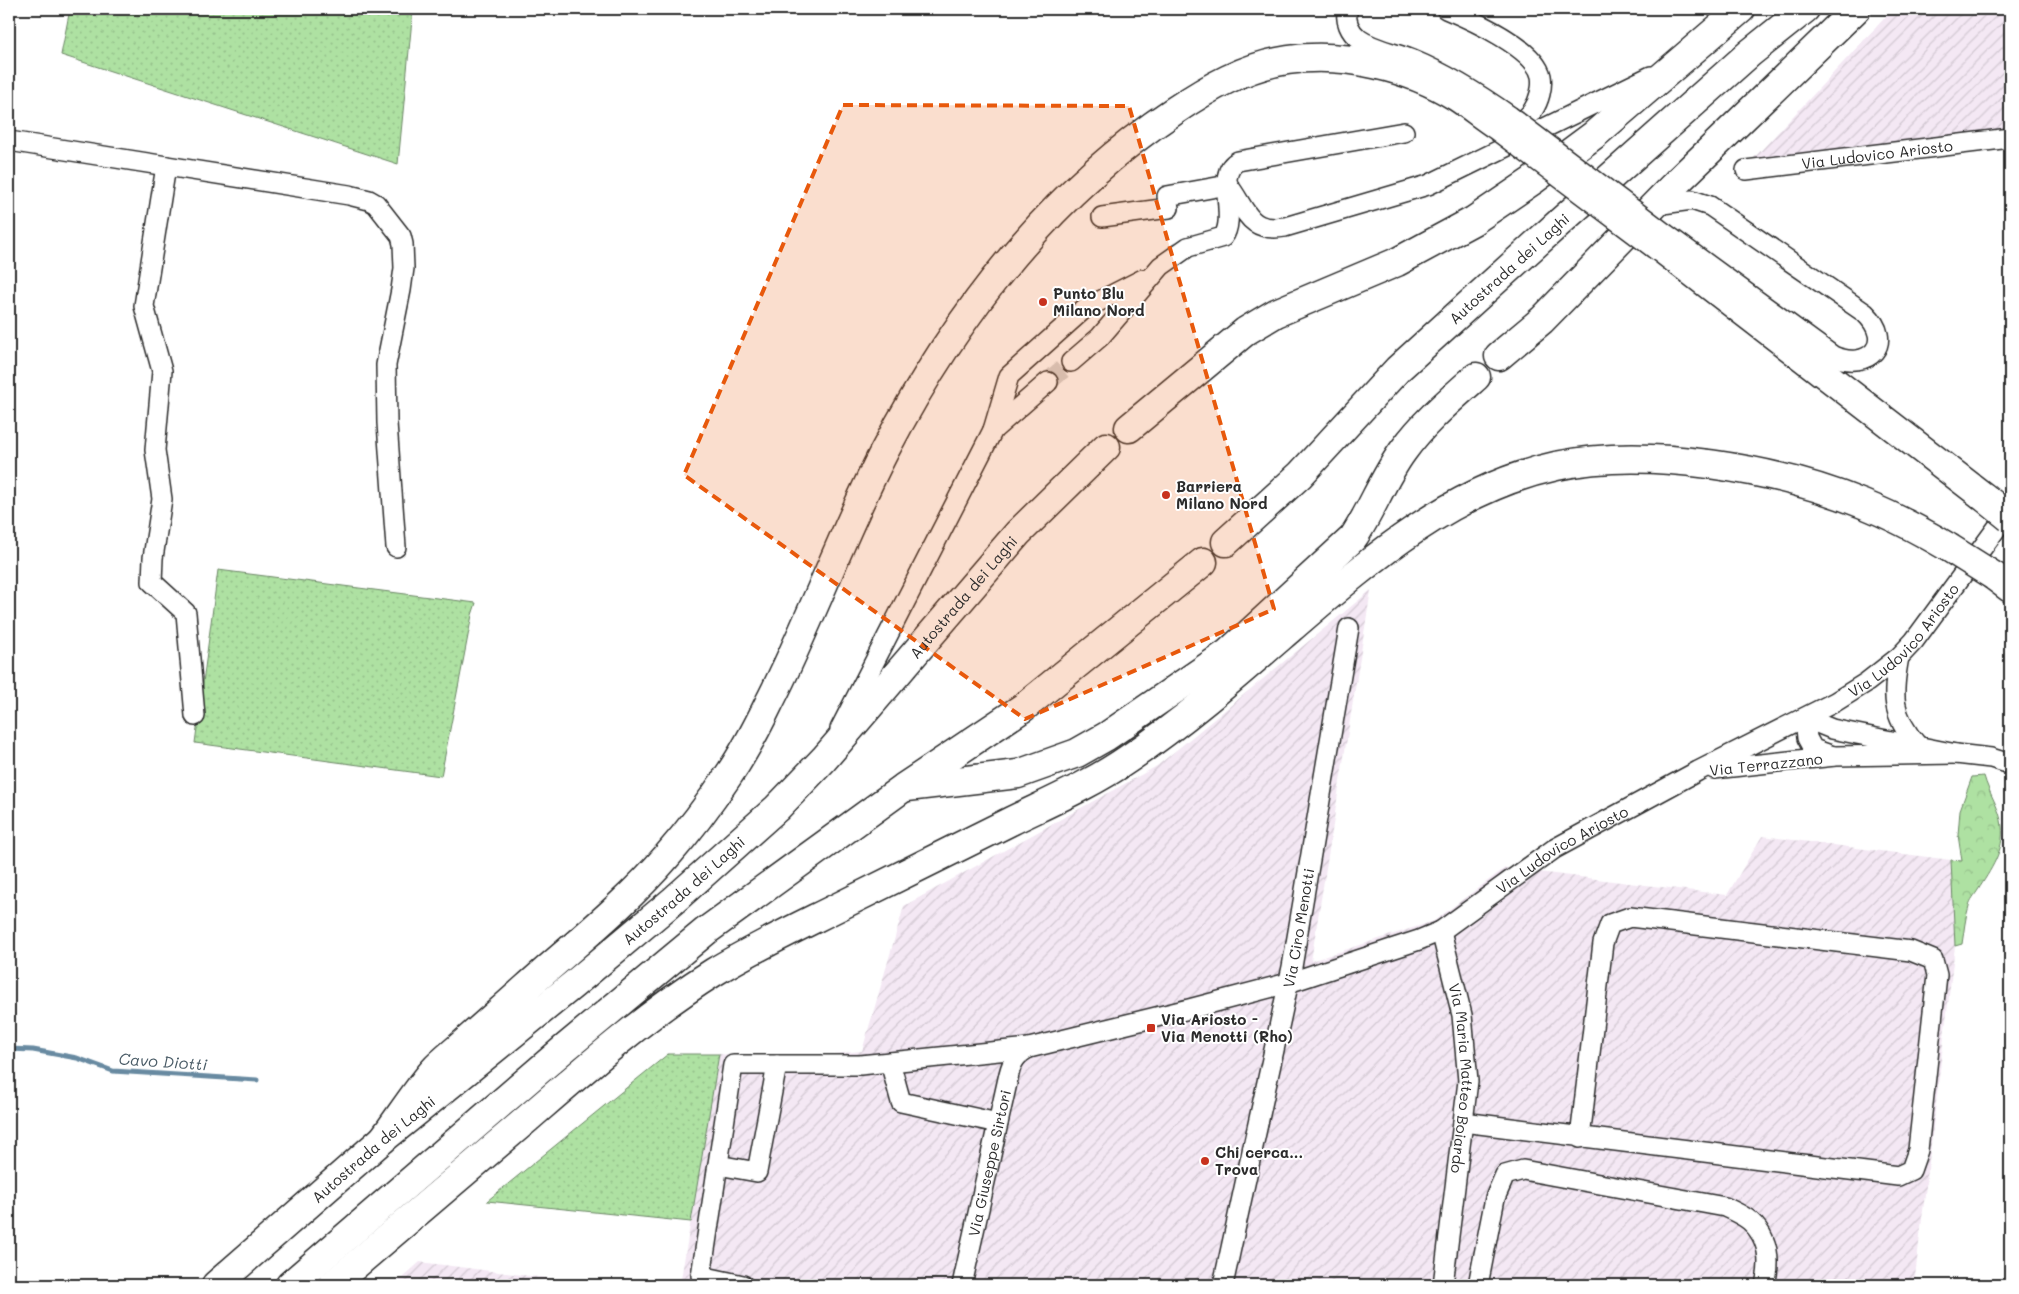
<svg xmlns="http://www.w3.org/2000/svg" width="2019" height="1294" font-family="Mali,sans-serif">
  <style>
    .industrial { fill: url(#industrial-furrows) }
    .grass { fill: url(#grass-dots); stroke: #6c8666 }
    .forest { fill: url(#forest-crowns); stroke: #6c8666 }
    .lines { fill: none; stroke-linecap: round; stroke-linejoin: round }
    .stream { stroke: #678aa1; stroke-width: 5 }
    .minor-tunnel { stroke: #d5d5d5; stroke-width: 19; stroke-dasharray: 19 9; stroke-linecap: butt }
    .minor-casing { stroke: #2b2b2b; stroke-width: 22 }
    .highway-casing { stroke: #2b2b2b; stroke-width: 31 }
    .minor { stroke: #fff; stroke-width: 19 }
    .highway { stroke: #fff; stroke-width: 28 }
    .minor-bridge-casing { stroke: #2b2b2b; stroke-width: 22; stroke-linecap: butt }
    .highway-bridge-casing { stroke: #2b2b2b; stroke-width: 31; stroke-linecap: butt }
    .minor-bridge { stroke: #fff; stroke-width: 19 }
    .highway-bridge { stroke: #fff; stroke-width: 28 }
    .marked { fill: #e8590c; fill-opacity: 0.2; stroke: #e8590c; stroke-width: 4; stroke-dasharray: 10 6; stroke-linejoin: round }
    .poi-dot { fill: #c8321e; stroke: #fff; stroke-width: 2 }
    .labels { text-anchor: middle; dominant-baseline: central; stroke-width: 4; stroke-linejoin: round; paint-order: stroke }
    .street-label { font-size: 15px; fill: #2b2b2b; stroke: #fff }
    .poi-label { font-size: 15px; font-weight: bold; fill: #2b2b2b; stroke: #fff; text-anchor: start }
    .water-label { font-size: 16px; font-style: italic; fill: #495b66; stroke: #fff }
  </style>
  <defs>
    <pattern id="industrial-furrows" width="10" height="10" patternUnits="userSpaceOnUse" patternTransform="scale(1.25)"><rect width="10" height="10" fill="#f4e8f4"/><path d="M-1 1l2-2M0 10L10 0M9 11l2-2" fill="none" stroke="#d1c7d1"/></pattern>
    <pattern id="grass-dots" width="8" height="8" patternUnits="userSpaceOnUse" patternTransform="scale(1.25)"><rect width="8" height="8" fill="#aee1a2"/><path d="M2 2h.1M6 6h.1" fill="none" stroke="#96c18c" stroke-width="1.8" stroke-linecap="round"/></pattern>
    <pattern id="forest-crowns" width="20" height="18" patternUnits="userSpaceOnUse" patternTransform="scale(1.25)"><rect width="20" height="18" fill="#aee1a2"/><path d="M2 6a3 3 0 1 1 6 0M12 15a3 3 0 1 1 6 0" fill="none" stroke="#96c18c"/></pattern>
  </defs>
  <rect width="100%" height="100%" fill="#fff"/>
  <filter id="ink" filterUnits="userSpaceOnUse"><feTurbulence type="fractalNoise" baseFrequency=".02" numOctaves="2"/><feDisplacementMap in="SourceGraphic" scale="10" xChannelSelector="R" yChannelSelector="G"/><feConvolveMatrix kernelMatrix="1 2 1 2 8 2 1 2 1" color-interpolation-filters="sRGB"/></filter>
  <g filter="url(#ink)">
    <!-- industrial -->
    <g class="industrial">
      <path d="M 1893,9 L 2010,9 L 2010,131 L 1753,159 Z"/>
      <path d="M 1371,590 L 1311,961 L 1434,921 L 1505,868 L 1727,895 L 1762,836 L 1951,860 L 1955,946 L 1914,1285 L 680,1285 L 719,1054 L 789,1059 L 862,1051 L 904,906 L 1157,766 Z"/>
      <path d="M 420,1262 L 601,1285 L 394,1285 Z"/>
    </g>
    <!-- grass -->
    <g class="grass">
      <path d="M 70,9 L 413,9 L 398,164 L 61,55 Z"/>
      <path d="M 218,570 L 476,603 L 472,615 L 441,776 L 195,743 Z"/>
      <path d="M 668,1054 L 719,1054 L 691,1222 L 487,1201 Z"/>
    </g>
    <!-- forest -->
    <path class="forest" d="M 1984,776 C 1989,794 2000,808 2002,826 C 2005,850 1990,871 1978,890 C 1975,895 1970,900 1969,906 C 1965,918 1964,932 1962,944 L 1955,946 L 1951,860 L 1962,861 L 1958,835 L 1960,810 L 1972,777 Z"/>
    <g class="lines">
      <!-- stream -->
      <path class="stream" d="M 9,1049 L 33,1050 L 77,1058 L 113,1071 L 257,1080"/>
      <!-- minor-tunnel -->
      <path class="minor-tunnel" d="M 1048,382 L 1071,362"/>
      <!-- minor casing -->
      <g class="minor-casing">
        <g id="minor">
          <path d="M 1348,9 C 1344,20 1350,32 1359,39 C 1374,50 1397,53 1413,60 C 1449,75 1479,94 1510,116"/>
          <path d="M 1446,9 C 1470,19 1535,48 1541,76 C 1543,87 1539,101 1533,110 C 1527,119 1516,126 1508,133"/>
          <path d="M 9,141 L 349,195 L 369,200 L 376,204 L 401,236 L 403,244 L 404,268 L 401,290 L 386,365 L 387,423 L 396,547"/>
          <path d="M 166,166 L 144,306 L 162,371 L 155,450 L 162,499 L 153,558 L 152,582 L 186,613 L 195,716"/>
          <path id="s1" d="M 1746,170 L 2010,138"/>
          <path d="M 1228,185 C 1247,209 1247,233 1285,227 L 1428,185 L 1651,76"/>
          <path d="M 1655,205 L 1692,200 L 1710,206 L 1865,313 C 1896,343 1869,371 1833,356 L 1666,234"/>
          <path d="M 1102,217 L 1169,208 L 1167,196 L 1228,185"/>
          <path d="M 1071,362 L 1100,337 L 1161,266 L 1188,247 L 1223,237 C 1238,217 1214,173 1238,161 L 1404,132"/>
          <path d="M 993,430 L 1009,376 L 1084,309 L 1143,279"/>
          <path d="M 1899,657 C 1892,694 1891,715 1917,745"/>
          <path d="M 1805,718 L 1832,729 L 1956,754 L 1991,758 L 2010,764"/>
          <path d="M 1805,718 L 1807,738 L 1813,749 L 1833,756"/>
          <path d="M 840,729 L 993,430 L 1048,382"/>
          <path d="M 1714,769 L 1835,756 L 1956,754"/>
          <path id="s2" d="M 1441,931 L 1462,1015 L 1468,1081 L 1443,1285"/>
          <path d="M 890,1062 L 901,1102 L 998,1123"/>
          <path d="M 1463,1122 L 1898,1176 L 1911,1170 L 1918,1150 L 1937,975 L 1933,960 L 1911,951 L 1630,917 L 1610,924 L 1603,943 L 1580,1138"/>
          <path d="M 718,1165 L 757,1172 L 777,1065"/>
          <path id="s3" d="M 743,1285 L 701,1276 L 733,1065 L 860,1065 L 1029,1048 L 1189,1009 L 1288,983 L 1419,940 L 1441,931 L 1554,849 L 1698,771 L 1835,702 L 1867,682 L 1899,657 L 1914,641 L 2010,510"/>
          <path id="s4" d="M 962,1285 L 1009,1074 C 1012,1061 1017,1054 1029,1048"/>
          <path id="s5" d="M 1223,1285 L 1292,967 L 1349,628"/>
          <path d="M 1478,1285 L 1495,1198 L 1505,1175 L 1523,1170 L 1725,1207 C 1733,1211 1743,1215 1750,1221 C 1769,1238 1771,1261 1765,1285"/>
        </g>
      </g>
      <!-- highway casing -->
      <g class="highway-casing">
        <g id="highway">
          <path d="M 1657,245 L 1984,497"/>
          <path d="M 1499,356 L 1542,320 L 1677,182 L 1856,9"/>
          <path d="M 1129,428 L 1246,331 L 1276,313 L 1397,262 L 1473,221 L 1532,181 L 1594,135 L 1741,9"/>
          <path id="s6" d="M 1226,542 L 1300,475 L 1398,369 L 1560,222 L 1750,53 L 1805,9"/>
          <path d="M 1994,576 L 2010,588"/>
          <path d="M 907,787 L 1018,774 L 1077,753 L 1107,736 L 1228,653 L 1353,538 C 1372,510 1383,478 1403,451 C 1423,423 1450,400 1476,377"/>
          <path d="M 383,1139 C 400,1116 415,1092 433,1071 C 442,1061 454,1052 464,1043 C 485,1024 506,1006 527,987 C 574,945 626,904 667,856 C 689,831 710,803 728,776 C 744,753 757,728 769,703 C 811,621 842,533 884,452 C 954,318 1047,195 1174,111 C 1208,88 1246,66 1288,60 C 1344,52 1409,67 1457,97 C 1471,106 1484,117 1498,126"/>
          <path id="s7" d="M 216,1285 L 383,1139 L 574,984 L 674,900 L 777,808 L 824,759 L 1018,533 L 1106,447"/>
          <path d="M 290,1285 L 565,1048 L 706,931 L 903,788 L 1024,707 L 1203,562"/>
          <path d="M 332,1285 C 397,1229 462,1174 527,1119 C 587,1067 647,1014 714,972 C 755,947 798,927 840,906 C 897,878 954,849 1011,821 C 1050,802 1092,784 1128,759 C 1186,720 1238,674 1291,628 C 1370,560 1451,489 1556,466 C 1648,446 1777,469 1863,504 C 1893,516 1921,531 1948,547"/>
        </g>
      </g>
      <!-- minor -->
      <use href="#minor" class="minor"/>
      <!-- highway -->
      <use href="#highway" class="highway"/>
      <!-- minor-bridge casing -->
      <g class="minor-bridge-casing">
        <path id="minor-bridge" d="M 1510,116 L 1666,234"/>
      </g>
      <!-- highway-bridge casing -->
      <g class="highway-bridge-casing">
        <g id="highway-bridge">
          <path d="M 1498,126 L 1657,245"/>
          <path d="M 1984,497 L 2010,518"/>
          <path d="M 1948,547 L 1994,576"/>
        </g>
      </g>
      <!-- minor-bridge -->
      <use href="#minor-bridge" class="minor-bridge"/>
      <!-- highway-bridge -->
      <use href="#highway-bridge" class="highway-bridge"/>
    </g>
  </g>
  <!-- marked area -->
  <path class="marked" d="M 843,105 L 1129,106 L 1274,609 L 1025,719 L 684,475 Z"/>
  <!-- markers -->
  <g class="poi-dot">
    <circle cx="1043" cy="302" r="5"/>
    <circle cx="1166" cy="495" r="5"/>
    <rect x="1146" y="1023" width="10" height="10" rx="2.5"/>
    <circle cx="1205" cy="1161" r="5"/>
  </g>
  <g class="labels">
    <!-- street labels -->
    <g class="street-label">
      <text stroke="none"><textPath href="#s1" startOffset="132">Via Ludovico Ariosto</textPath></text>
      <text stroke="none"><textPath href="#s6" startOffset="394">Autostrada dei Laghi</textPath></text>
      <text stroke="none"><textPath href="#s7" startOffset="1018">Autostrada dei Laghi</textPath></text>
      <text stroke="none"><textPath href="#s3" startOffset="1532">Via Ludovico Ariosto</textPath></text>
      <text transform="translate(1766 764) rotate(-6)">Via Terrazzano</text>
      <text stroke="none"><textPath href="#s3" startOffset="1128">Via Ludovico Ariosto</textPath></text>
      <text stroke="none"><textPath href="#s7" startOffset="612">Autostrada dei Laghi</textPath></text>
      <text stroke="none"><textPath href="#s5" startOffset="365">Via Ciro Menotti</textPath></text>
      <text stroke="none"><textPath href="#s2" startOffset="150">Via Maria Matteo Boiardo</textPath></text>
      <text stroke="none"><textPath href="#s7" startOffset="208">Autostrada dei Laghi</textPath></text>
      <text stroke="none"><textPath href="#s4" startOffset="125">Via Giuseppe Sirtori</textPath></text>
    </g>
    <!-- poi labels -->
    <g class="poi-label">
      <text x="1053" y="293">Punto Blu<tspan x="1053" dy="17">Milano Nord</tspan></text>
      <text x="1176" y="486">Barriera<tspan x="1176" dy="17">Milano Nord</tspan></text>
      <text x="1161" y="1019">Via Ariosto -<tspan x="1161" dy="17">Via Menotti (Rho)</tspan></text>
      <text x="1215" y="1152">Chi cerca...<tspan x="1215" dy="17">Trova</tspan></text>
    </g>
    <!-- water labels -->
    <g class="water-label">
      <text transform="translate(163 1061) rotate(4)">Cavo Diotti</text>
    </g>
  </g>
  <!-- margin -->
  <rect width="2019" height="1294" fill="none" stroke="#fff" stroke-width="30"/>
  <rect x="15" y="15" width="1989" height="1264" fill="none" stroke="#2b2b2b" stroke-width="2" filter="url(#ink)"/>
</svg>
